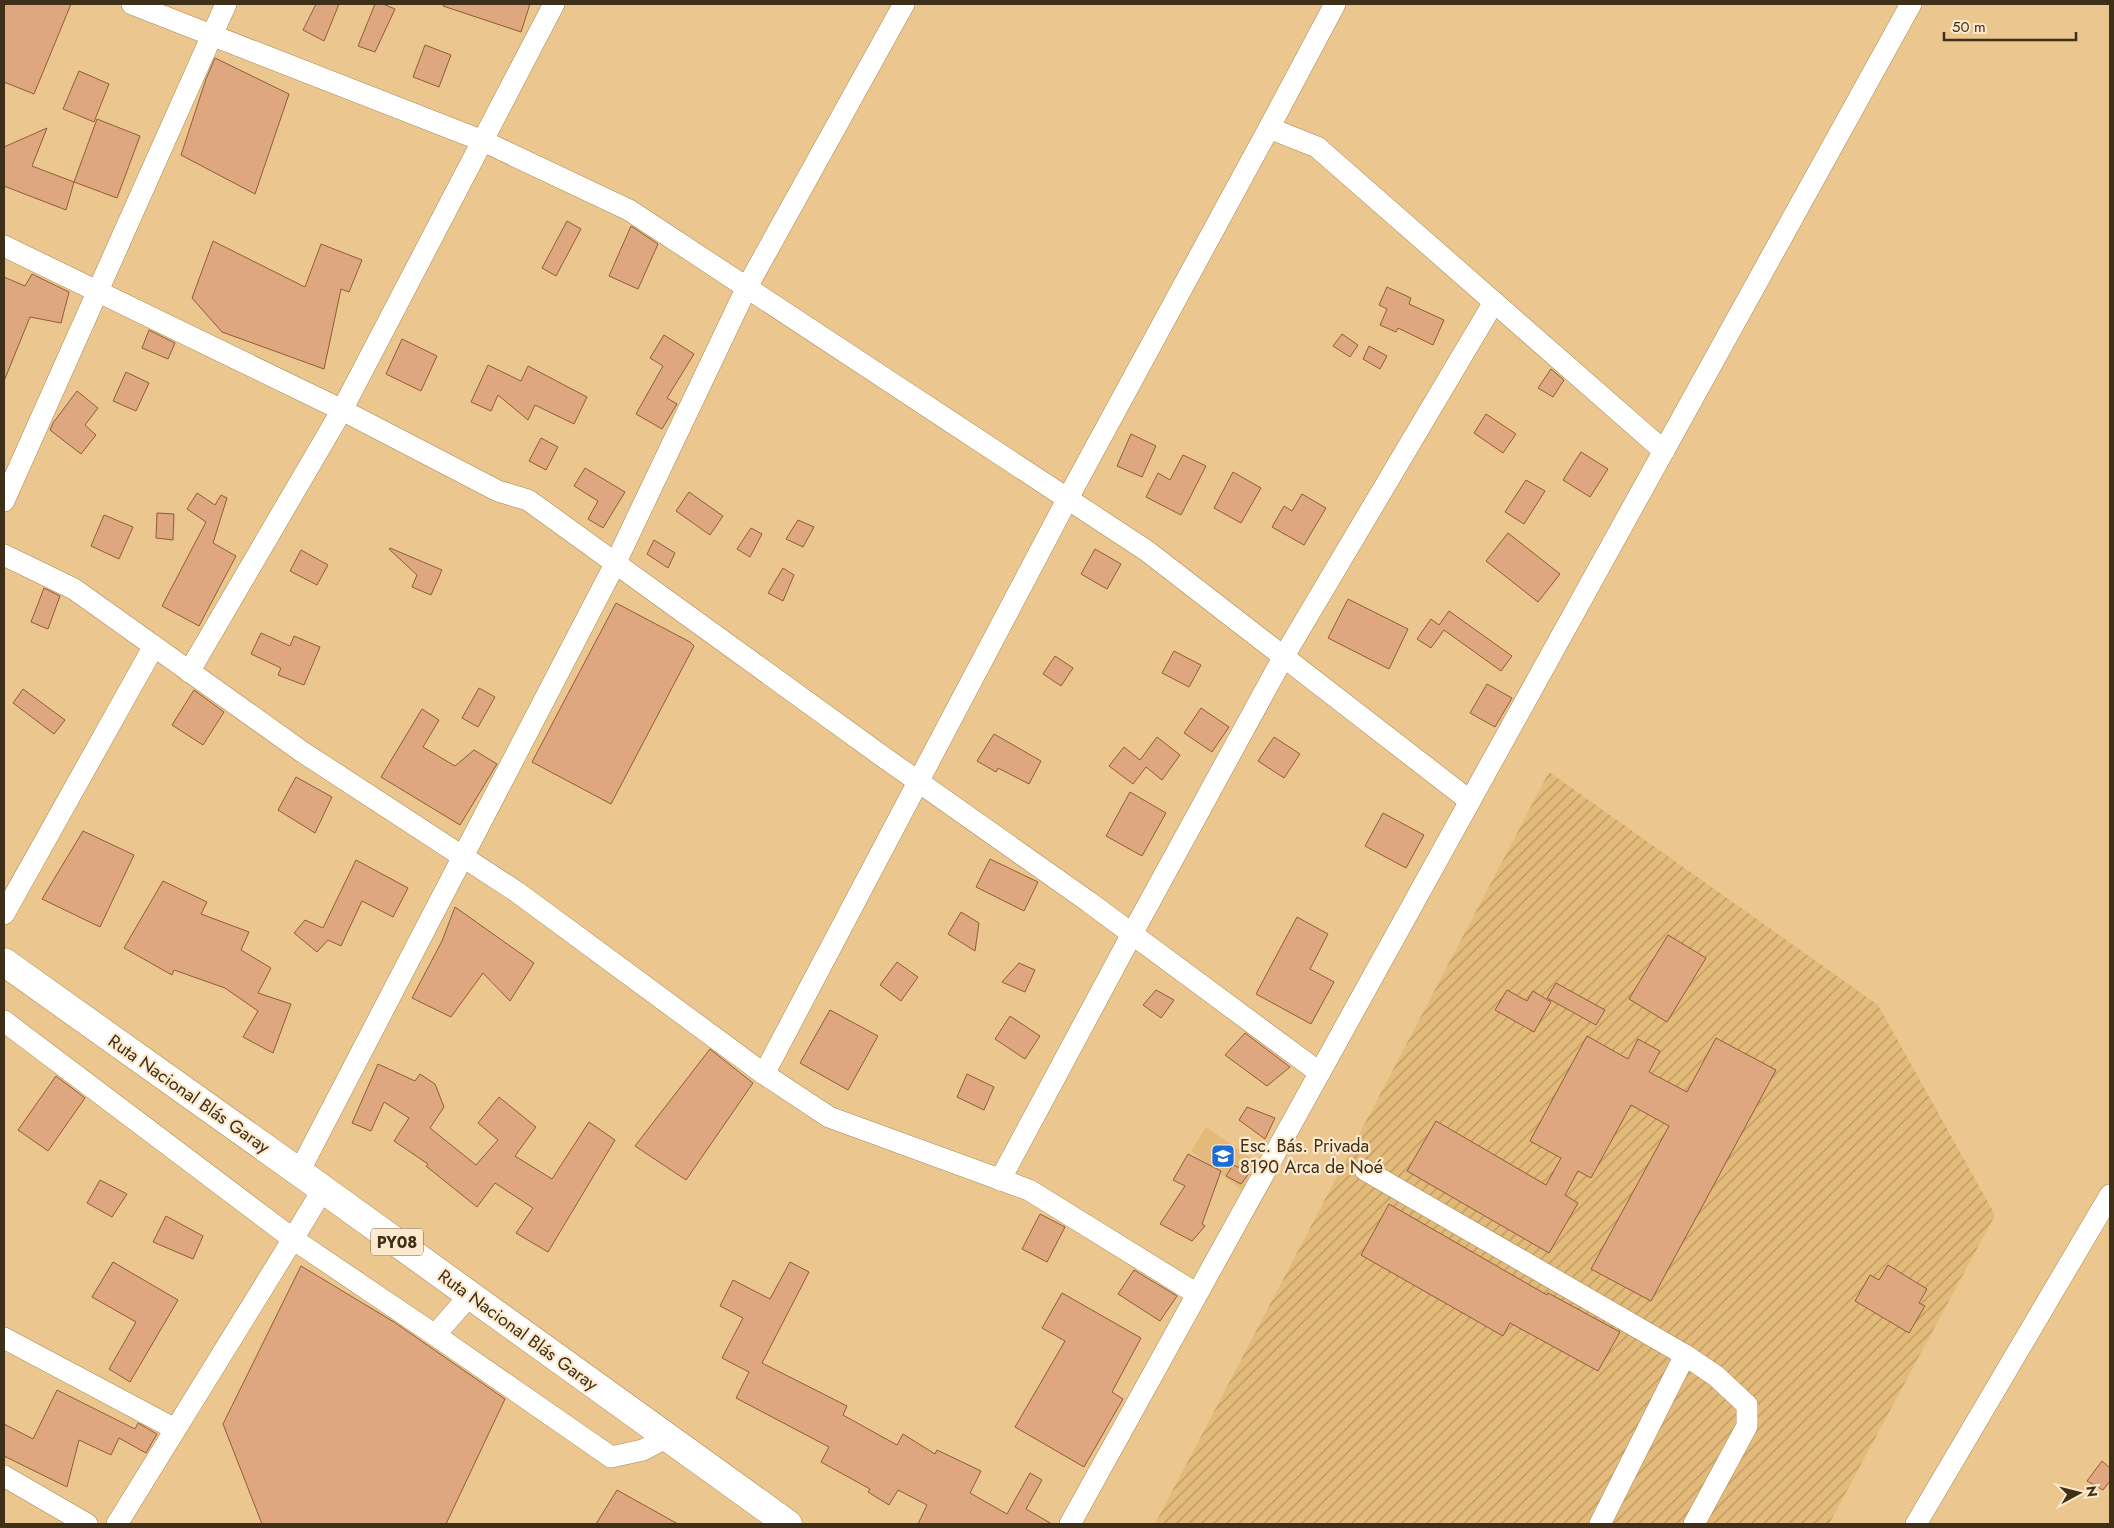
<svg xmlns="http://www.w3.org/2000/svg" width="2114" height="1528" font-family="Jost,sans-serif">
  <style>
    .built { fill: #e3ba7a }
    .industrial { fill: url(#industrial-furrows) }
    .building { fill: #dea77f; stroke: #8f5d37 }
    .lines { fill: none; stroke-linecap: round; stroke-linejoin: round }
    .minor-casing { stroke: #ab8851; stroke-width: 22 }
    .highway-casing { stroke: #ab8851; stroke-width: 29 }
    .minor { stroke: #fff; stroke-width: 21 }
    .highway { stroke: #fff; stroke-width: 28 }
    .labels { text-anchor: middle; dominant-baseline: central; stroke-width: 4.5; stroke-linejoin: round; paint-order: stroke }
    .shield { fill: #fdeace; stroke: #77674f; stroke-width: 1 }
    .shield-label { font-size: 16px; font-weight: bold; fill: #3d2f18 }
    .street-label { font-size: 18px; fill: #3d2f18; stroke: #fdeace }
    .poi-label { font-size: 18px; fill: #3d2f18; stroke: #fdeace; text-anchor: start }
  </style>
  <defs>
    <pattern id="industrial-furrows" width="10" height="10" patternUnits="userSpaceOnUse" patternTransform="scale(1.25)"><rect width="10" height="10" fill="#e3ba7a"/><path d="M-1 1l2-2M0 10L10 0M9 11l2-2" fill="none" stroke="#b99863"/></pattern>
  </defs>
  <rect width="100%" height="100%" fill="#ebc68e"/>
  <!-- built -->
  <path class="built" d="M 1206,1127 L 1255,1161 L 1242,1190 L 1191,1151 Z"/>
  <!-- industrial -->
  <path class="industrial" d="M 1549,772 L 1878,1005 L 1995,1215 L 1829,1524 L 1155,1524 Z"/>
  <!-- building -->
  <g class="building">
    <path d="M 4,4 L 71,4 L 34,94 L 4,82 Z"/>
    <path d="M 316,4 L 339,4 L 324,41 L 303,30 Z"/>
    <path d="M 375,4 L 383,4 L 395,9 L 375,52 L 358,46 Z"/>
    <path d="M 444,4 L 530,4 L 521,32 L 443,6 Z"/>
    <path d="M 425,45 L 451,55 L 439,87 L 413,77 Z"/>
    <path d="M 215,58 L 289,94 L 255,194 L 181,155 L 206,79 Z"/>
    <path d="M 79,71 L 109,84 L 94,122 L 63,109 Z"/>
    <path d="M 97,119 L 140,136 L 117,198 L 74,182 Z"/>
    <path d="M 47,128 L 32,166 L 74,182 L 66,210 L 4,186 L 4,147 Z"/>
    <path d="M 567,221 L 581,229 L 556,276 L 542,268 Z"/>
    <path d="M 631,226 L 658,244 L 638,289 L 609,276 Z"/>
    <path d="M 213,241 L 305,287 L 321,244 L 362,260 L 349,292 L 341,289 L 324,369 L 222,332 L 192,298 Z"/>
    <path d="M 32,274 L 69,292 L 61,323 L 30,317 L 4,381 L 4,277 L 25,286 Z"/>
    <path d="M 1387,287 L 1411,298 L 1409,304 L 1444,320 L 1433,345 L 1398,328 L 1396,332 L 1380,325 L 1387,309 L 1379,305 Z"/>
    <path d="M 149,330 L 175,343 L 168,359 L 142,348 Z"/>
    <path d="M 1342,334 L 1358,345 L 1350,357 L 1333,346 Z"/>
    <path d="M 664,335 L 694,354 L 667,398 L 677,404 L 662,429 L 636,414 L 663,366 L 650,358 Z"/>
    <path d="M 402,339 L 437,356 L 421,391 L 386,374 Z"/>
    <path d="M 1369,346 L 1387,356 L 1380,369 L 1363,359 Z"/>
    <path d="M 488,365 L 521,381 L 528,366 L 587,397 L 574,424 L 535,405 L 528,420 L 498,395 L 491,411 L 471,402 Z"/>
    <path d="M 1551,369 L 1564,380 L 1553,397 L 1538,388 Z"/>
    <path d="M 126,372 L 149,383 L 136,411 L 113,401 Z"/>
    <path d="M 77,391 L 98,408 L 85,425 L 96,435 L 81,454 L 50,430 L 53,423 Z"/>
    <path d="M 1486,414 L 1516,434 L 1503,453 L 1474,433 Z"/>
    <path d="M 1131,434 L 1156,446 L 1142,477 L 1117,466 Z"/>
    <path d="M 541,438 L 558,447 L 546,470 L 529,461 Z"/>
    <path d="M 1581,452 L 1608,469 L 1590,497 L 1563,480 Z"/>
    <path d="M 1183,455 L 1206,466 L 1181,515 L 1146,497 L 1158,473 L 1170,480 Z"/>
    <path d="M 585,468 L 625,492 L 603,528 L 588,519 L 598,501 L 574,486 Z"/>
    <path d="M 1233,472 L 1261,488 L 1241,523 L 1214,508 Z"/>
    <path d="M 1526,480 L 1545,491 L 1524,524 L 1505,512 Z"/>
    <path d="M 689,492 L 723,516 L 710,535 L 676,511 Z"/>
    <path d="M 197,493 L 215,505 L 221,495 L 227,498 L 213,543 L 236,556 L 199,626 L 162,606 L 206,522 L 187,509 Z"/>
    <path d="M 1302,494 L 1326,508 L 1304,545 L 1272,527 L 1284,506 L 1292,511 Z"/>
    <path d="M 157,513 L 174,514 L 173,540 L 156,538 Z"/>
    <path d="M 104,515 L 133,527 L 119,559 L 91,546 Z"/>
    <path d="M 798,520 L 814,527 L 803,547 L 786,539 Z"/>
    <path d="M 751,528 L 762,534 L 750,557 L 737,549 Z"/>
    <path d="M 1508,533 L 1560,574 L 1538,602 L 1486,561 Z"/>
    <path d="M 654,540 L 675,553 L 668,568 L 647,554 Z"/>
    <path d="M 390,548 L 442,570 L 431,595 L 412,587 L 417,575 L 389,549 Z"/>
    <path d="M 1095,549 L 1121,564 L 1107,589 L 1081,574 Z"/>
    <path d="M 301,550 L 328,565 L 317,585 L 290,571 Z"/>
    <path d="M 783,568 L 794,575 L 783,601 L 768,593 Z"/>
    <path d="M 44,588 L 60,596 L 48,629 L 31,622 Z"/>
    <path d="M 1348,599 L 1408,629 L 1389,669 L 1328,638 Z"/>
    <path d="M 616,603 L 690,642 L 694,646 L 611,804 L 532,762 Z"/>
    <path d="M 1449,611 L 1512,656 L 1501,671 L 1444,630 L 1431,648 L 1417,639 L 1431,619 L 1439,625 Z"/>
    <path d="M 261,633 L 290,646 L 294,636 L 320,647 L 304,685 L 278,675 L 281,668 L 251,654 Z"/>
    <path d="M 1174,651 L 1201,665 L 1189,687 L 1162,673 Z"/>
    <path d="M 1055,656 L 1073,668 L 1061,686 L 1043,674 Z"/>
    <path d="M 1487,684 L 1512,698 L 1495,727 L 1470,713 Z"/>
    <path d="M 479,688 L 495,697 L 478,727 L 462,718 Z"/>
    <path d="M 23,689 L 65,720 L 54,734 L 13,703 Z"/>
    <path d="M 194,690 L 224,712 L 203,745 L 172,725 Z"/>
    <path d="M 1201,708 L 1229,727 L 1212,752 L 1184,733 Z"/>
    <path d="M 422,709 L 439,720 L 423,747 L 455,766 L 474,750 L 497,764 L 460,825 L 381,777 Z"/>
    <path d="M 994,734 L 1041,761 L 1029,784 L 998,768 L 996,772 L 977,761 Z"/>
    <path d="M 1157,737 L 1180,755 L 1162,780 L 1146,767 L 1133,784 L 1109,766 L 1124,747 L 1140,760 Z"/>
    <path d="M 1274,737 L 1300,754 L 1284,778 L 1258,761 Z"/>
    <path d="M 296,777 L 332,797 L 315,833 L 278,810 Z"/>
    <path d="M 1130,792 L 1166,813 L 1142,856 L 1106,836 Z"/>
    <path d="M 1383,813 L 1424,835 L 1406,868 L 1365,846 Z"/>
    <path d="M 83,831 L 134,855 L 100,927 L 42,899 Z"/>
    <path d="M 990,859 L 1038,882 L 1024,911 L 976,887 Z"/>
    <path d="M 356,860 L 408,888 L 393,917 L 362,901 L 341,946 L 328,940 L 317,952 L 294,933 L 305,920 L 323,928 Z"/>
    <path d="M 163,881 L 207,902 L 201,914 L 249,932 L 241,950 L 271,968 L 258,993 L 291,1004 L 273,1053 L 243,1037 L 258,1011 L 225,988 L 174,970 L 172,975 L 124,948 Z"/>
    <path d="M 455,907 L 534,963 L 510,1001 L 483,973 L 451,1017 L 412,998 L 442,941 Z"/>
    <path d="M 961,912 L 979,923 L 975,951 L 948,934 Z"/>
    <path d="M 1297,917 L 1328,934 L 1310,969 L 1334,982 L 1311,1024 L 1256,994 Z"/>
    <path d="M 1668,935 L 1706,958 L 1667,1022 L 1629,999 Z"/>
    <path d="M 897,962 L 918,977 L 901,1001 L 880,985 Z"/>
    <path d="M 1019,963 L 1035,970 L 1025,992 L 1002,982 Z"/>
    <path d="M 1556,983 L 1605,1010 L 1596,1025 L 1547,998 Z"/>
    <path d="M 1156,990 L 1174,1000 L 1161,1018 L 1143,1005 Z"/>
    <path d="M 1507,990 L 1527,1001 L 1533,991 L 1551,1002 L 1534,1032 L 1495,1010 Z"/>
    <path d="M 830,1010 L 878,1036 L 848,1090 L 800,1063 Z"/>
    <path d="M 1010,1016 L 1040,1036 L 1025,1059 L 995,1039 Z"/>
    <path d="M 1245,1033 L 1290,1067 L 1267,1086 L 1225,1055 Z"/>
    <path d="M 1587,1036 L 1628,1059 L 1638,1039 L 1660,1051 L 1649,1072 L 1687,1092 L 1716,1038 L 1776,1070 L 1651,1301 L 1591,1269 L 1669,1126 L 1631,1105 L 1591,1178 L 1578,1171 L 1565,1195 L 1578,1203 L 1549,1253 L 1407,1171 L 1436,1121 L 1546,1185 L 1561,1158 L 1530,1141 Z"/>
    <path d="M 710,1049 L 753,1083 L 686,1180 L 635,1146 Z"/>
    <path d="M 378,1064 L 415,1081 L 420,1074 L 435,1084 L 444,1107 L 430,1128 L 476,1165 L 498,1140 L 478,1123 L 499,1097 L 536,1127 L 515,1156 L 552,1179 L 589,1122 L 615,1140 L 548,1252 L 516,1233 L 533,1208 L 495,1183 L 477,1207 L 426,1166 L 428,1164 L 394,1141 L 409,1118 L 384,1102 L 371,1131 L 352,1123 Z"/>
    <path d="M 967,1074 L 994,1087 L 984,1110 L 957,1097 Z"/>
    <path d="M 56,1076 L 85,1098 L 48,1151 L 18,1130 Z"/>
    <path d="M 1247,1107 L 1275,1118 L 1265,1139 L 1239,1120 Z"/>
    <path d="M 1188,1154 L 1221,1171 L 1202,1224 L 1205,1226 L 1192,1241 L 1160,1224 L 1185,1186 L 1173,1180 Z"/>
    <path d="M 1233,1165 L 1250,1172 L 1241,1184 L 1226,1176 Z"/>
    <path d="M 100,1180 L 127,1194 L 112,1217 L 87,1203 Z"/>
    <path d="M 1389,1204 L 1547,1295 L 1548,1293 L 1620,1332 L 1598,1371 L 1510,1323 L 1503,1336 L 1361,1255 Z"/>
    <path d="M 1040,1214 L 1065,1227 L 1047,1262 L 1022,1249 Z"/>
    <path d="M 166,1216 L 203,1236 L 193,1259 L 153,1242 Z"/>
    <path d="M 113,1262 L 178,1300 L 130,1382 L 109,1369 L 136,1322 L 92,1297 Z"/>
    <path d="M 790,1262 L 809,1272 L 762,1363 L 847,1406 L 843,1415 L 897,1445 L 903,1434 L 935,1454 L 937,1450 L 981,1471 L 970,1493 L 1007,1514 L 1030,1473 L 1042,1480 L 1026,1509 L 1052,1524 L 918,1524 L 927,1505 L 898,1490 L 889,1505 L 868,1492 L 870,1489 L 821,1462 L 829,1447 L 736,1398 L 749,1372 L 722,1358 L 743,1318 L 720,1306 L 733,1280 L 770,1299 Z"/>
    <path d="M 1888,1265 L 1927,1289 L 1919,1303 L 1925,1306 L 1909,1333 L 1855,1301 L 1870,1275 L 1879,1280 Z"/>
    <path d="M 301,1266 L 394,1322 L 505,1399 L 446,1524 L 262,1524 L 223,1424 Z"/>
    <path d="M 1134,1270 L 1177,1296 L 1160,1321 L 1118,1294 Z"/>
    <path d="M 1062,1293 L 1141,1338 L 1112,1392 L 1123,1399 L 1084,1467 L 1015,1427 L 1065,1341 L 1042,1328 Z"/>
    <path d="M 57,1390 L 135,1429 L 138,1423 L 157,1434 L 146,1453 L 119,1438 L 111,1455 L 79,1440 L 67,1487 L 4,1456 L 4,1424 L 33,1439 Z"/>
    <path d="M 2102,1461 L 2110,1468 L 2110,1481 L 2103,1490 L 2087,1481 Z"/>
    <path d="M 617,1490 L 678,1524 L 596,1524 Z"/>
  </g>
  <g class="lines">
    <!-- minor casing -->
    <g class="minor-casing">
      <g id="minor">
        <path d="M 132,4 L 483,141 L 629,210 L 1147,551 L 1470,801"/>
        <path d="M 1269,128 L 1335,4"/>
        <path d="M 4,246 L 342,410 L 498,491 L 528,500 L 882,756 L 1089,902 L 1320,1073"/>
        <path d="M 4,501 L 226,4"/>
        <path d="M 4,555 L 74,589 L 301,751 L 517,892 L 764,1074 L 829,1117 L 1029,1190 L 1197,1294"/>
        <path d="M 189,672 L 342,410 L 554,4"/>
        <path d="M 4,914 L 154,646"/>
        <path d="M 4,1021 L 293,1239 L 435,1335 L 470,1295"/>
        <path d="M 764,1074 L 1068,498 L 1269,128 L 1317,147 L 1664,451"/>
        <path d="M 1365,1170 L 1685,1355 L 1716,1376 L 1747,1405 L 1747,1426 L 1694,1524"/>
        <path d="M 299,1172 L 615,564 L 747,287 L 904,4"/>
        <path d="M 1000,1180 L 1132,934 L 1284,656 L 1494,302"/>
        <path d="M 435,1335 L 611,1457 L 643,1450 L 667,1437"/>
        <path d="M 4,1338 L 175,1429"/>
        <path d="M 4,1476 L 87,1524"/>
        <path d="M 117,1524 L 293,1239 L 323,1189"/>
        <path d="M 1070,1524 L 1911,4"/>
        <path d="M 1600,1524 L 1685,1355"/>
        <path d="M 1916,1524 L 2110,1195"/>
      </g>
    </g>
    <!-- highway casing -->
    <g class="highway-casing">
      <path id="highway" d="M 4,962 L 299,1172 L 788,1524"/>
    </g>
    <!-- minor -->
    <use href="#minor" class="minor"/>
    <!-- highway -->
    <use href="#highway" class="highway"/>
  </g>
  <!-- icons -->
  <defs>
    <g id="school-square" transform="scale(1.25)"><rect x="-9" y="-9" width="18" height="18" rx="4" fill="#1d6dd8" stroke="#fdeace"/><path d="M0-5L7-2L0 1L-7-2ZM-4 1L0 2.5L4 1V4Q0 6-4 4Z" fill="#fff"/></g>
  </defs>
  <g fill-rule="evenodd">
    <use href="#school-square" x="1223" y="1156"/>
  </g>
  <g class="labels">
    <!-- shield labels -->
    <rect class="shield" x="371" y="1228.5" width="52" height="27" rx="4"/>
    <g class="shield-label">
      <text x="397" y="1242">PY08</text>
    </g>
    <!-- street labels -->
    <g class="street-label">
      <text transform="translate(189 1094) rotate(35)">Ruta Nacional Blás Garay</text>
      <text transform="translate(518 1330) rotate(36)">Ruta Nacional Blás Garay</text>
    </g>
    <!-- poi labels -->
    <g class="poi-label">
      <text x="1240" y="1146">Esc. Bás. Privada<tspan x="1240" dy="21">8190 Arca de Noé</tspan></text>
    </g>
  </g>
  <!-- border -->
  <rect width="2114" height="1528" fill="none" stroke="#3d2f18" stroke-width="10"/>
  <!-- north arrow -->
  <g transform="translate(2079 1493) rotate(83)" stroke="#fdeace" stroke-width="4" paint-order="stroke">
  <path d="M0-4L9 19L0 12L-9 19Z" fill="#3d2f18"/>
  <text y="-8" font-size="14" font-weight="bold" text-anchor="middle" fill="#3d2f18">N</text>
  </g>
  <!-- scale -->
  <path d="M1944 32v8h132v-8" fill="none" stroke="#3d2f18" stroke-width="2.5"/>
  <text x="1952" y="32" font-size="15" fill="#3d2f18" stroke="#fdeace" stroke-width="4" paint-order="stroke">50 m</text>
</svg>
